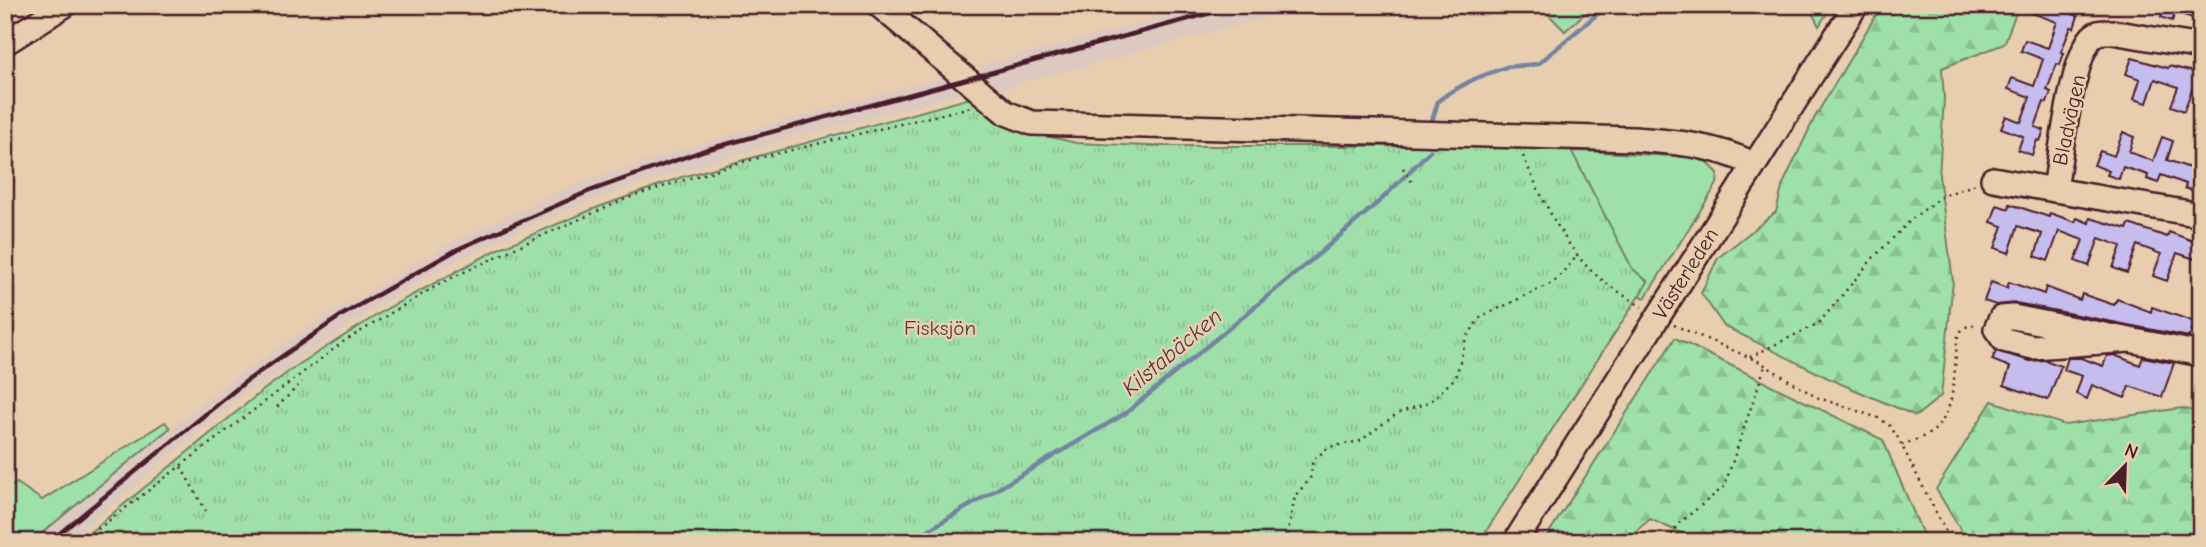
<svg xmlns="http://www.w3.org/2000/svg" width="2206" height="547" font-family="'Comic Neue',sans-serif">
  <style>
    .built { fill: #dcc9c2 }
    .grass { fill: #9ee0aa; stroke: #74806a; stroke-width: 2 }
    .forest { fill: url(#forest-firs); stroke: #74806a; stroke-width: 2 }
    .park { fill: url(#park-tufts); stroke: #74806a; stroke-width: 2 }
    .lines { fill: none; stroke-linecap: round; stroke-linejoin: round }
    .stream { stroke: #7484a1; stroke-width: 4.5 }
    .building { fill: #c6bcee; stroke: #4a1f2b; stroke-width: 2 }
    .minor-casing { stroke: #4a1f2b; stroke-width: 28 }
    .path { stroke: #4a1f2b; stroke-width: 2.5; stroke-dasharray: 2 5; stroke-linecap: butt }
    .minor { stroke: #e6ceaf; stroke-width: 23 }
    .rail { stroke: #4a1f2b; stroke-width: 4.5 }
    .labels { text-anchor: middle; dominant-baseline: central; stroke-width: 5; stroke-linejoin: round; paint-order: stroke }
    .street-label { font-size: 21px; fill: #4a1f2b; stroke: #e6ceaf }
    .park-label { font-size: 21px; fill: #573c3e; stroke: #e6ceaf }
    .water-label { font-size: 23px; font-style: italic; fill: #543848; stroke: #e6ceaf }
  </style>
  <defs>
    <pattern id="forest-firs" width="22" height="20" patternUnits="userSpaceOnUse" patternTransform="scale(1.75)"><rect width="22" height="20" fill="#9ee0aa"/><path d="M5 1l3.5 6h-7zM16 11l3.5 6h-7z" fill="#8ac092"/></pattern>
    <pattern id="park-tufts" width="24" height="20" patternUnits="userSpaceOnUse" patternTransform="scale(1.75)"><rect width="24" height="20" fill="#9ee0aa"/><path d="M3 7l-1-3M5 7V3M7 7l1-3M15 17l-1-3M17 17v-4M19 17l1-3" fill="none" stroke="#8ac092"/></pattern>
  </defs>
  <rect width="100%" height="100%" fill="#e6ceaf"/>
  <filter id="ink" filterUnits="userSpaceOnUse"><feTurbulence type="fractalNoise" baseFrequency=".0143" numOctaves="2"/><feDisplacementMap in="SourceGraphic" scale="14" xChannelSelector="R" yChannelSelector="G"/><feConvolveMatrix kernelMatrix="1 2 1 2 8 2 1 2 1" color-interpolation-filters="sRGB"/></filter>
  <g filter="url(#ink)">
    <!-- built -->
    <g class="built">
      <path d="M 1208,5 L 1314,5 L 1024,82 L 1000,91 L 980,66 Z"/>
      <path d="M 950,75 L 967,92 L 785,140 L 629,187 L 540,221 L 463,257 L 384,302 L 260,387 L 247,391 L 68,542 L 31,542 L 223,386 L 311,325 L 445,246 L 562,190 L 701,143 Z"/>
    </g>
    <!-- grass -->
    <g class="grass">
      <path d="M 1539,5 L 1594,5 L 1565,31 Z"/>
      <path d="M 1808,5 L 1832,5 L 1819,26 Z"/>
      <path d="M 1582,151 L 1690,157 L 1707,162 L 1718,173 L 1717,184 L 1645,298 L 1631,292 L 1532,152 Z"/>
      <path d="M 165,422 L 170,428 L 31,542 L 5,542 L 5,490 L 17,483 L 42,500 Z"/>
    </g>
    <!-- forest -->
    <g class="forest">
      <path d="M 1882,5 L 2019,5 L 2004,44 L 1942,68 L 1944,99 L 1939,176 L 1953,281 L 1941,396 L 1916,416 L 1832,380 L 1724,326 L 1701,293 L 1718,258 L 1776,212 L 1783,184 L 1815,117 Z"/>
      <path d="M 1675,338 L 1883,440 L 1926,542 L 1701,542 L 1650,519 L 1623,542 L 1543,542 Z"/>
      <path d="M 1992,401 L 2065,425 L 2182,408 L 2201,413 L 2201,542 L 1968,542 L 1936,489 Z"/>
    </g>
    <!-- park -->
    <path class="park" d="M 974,97 L 1017,129 L 1076,143 L 1147,146 L 1569,146 L 1632,268 L 1648,282 L 1479,542 L 78,542 L 262,391 L 298,365 L 388,308 L 500,248 L 596,208 L 682,177 Z"/>
    <g class="lines">
      <!-- stream -->
      <g class="stream">
        <path d="M 1432,121 L 1438,101 L 1449,93 L 1474,79 L 1506,67 L 1538,64 L 1608,5"/>
        <path d="M 908,542 L 1126,413 L 1320,253 L 1383,198 L 1430,151"/>
      </g>
    </g>
    <!-- building -->
    <g class="building">
      <path d="M 2016,5 L 2048,5 L 2078,16 L 2074,28 L 2071,27 L 2061,52 L 2064,53 L 2060,65 L 2057,64 L 2047,90 L 2051,92 L 2047,103 L 2044,102 L 2035,127 L 2044,130 L 2040,141 L 2037,140 L 2032,155 L 2018,150 L 2023,136 L 2001,128 L 2006,116 L 2021,122 L 2030,97 L 2008,89 L 2012,78 L 2034,86 L 2043,59 L 2021,51 L 2025,40 L 2048,48 L 2057,22 L 2016,7 Z"/>
      <path d="M 2163,5 L 2201,5 L 2201,21 L 2176,12 L 2172,21 L 2161,17 L 2165,7 Z"/>
      <path d="M 2132,58 L 2168,68 L 2169,66 L 2198,73 L 2184,111 L 2171,106 L 2178,87 L 2155,79 L 2147,103 L 2134,99 L 2140,79 L 2126,74 Z"/>
      <path d="M 2123,132 L 2134,137 L 2129,152 L 2153,161 L 2162,137 L 2173,141 L 2167,160 L 2201,172 L 2196,192 L 2185,188 L 2186,184 L 2161,175 L 2158,183 L 2147,179 L 2148,175 L 2123,167 L 2119,179 L 2107,175 L 2109,171 L 2094,165 L 2100,151 L 2114,156 Z"/>
      <path d="M 2010,204 L 2049,217 L 2050,213 L 2075,222 L 2077,218 L 2089,223 L 2090,218 L 2127,229 L 2129,224 L 2167,237 L 2169,232 L 2201,244 L 2201,261 L 2177,253 L 2167,281 L 2153,276 L 2161,254 L 2137,245 L 2127,273 L 2113,268 L 2121,246 L 2099,238 L 2089,266 L 2075,261 L 2083,240 L 2059,231 L 2048,261 L 2035,256 L 2042,234 L 2018,226 L 2009,253 L 1995,248 L 2003,226 L 1991,222 L 1997,205 L 2009,209 Z"/>
      <path d="M 1991,282 L 2007,288 L 2009,282 L 2044,294 L 2046,287 L 2080,300 L 2082,294 L 2114,305 L 2117,299 L 2151,312 L 2152,307 L 2195,322 L 2189,337 L 2016,303 L 1996,305 L 1984,301 Z"/>
      <path d="M 1996,351 L 2030,361 L 2045,360 L 2061,366 L 2048,400 L 2004,385 L 2010,367 L 1992,360 Z"/>
      <path d="M 2114,355 L 2140,365 L 2143,357 L 2174,363 L 2162,397 L 2129,386 L 2125,398 L 2092,385 L 2087,399 L 2076,394 L 2082,376 L 2064,370 L 2068,358 L 2081,358 L 2103,366 L 2107,356 Z"/>
    </g>
    <g class="lines">
      <!-- minor casing -->
      <g class="minor-casing">
        <g id="minor">
          <path d="M 879,5 L 1006,113 L 1032,123 L 1634,139 C 1676,142 1715,145 1753,164"/>
          <path d="M 5,43 L 65,5"/>
          <path d="M 2201,47 L 2112,32 C 2104,32 2098,31 2092,37 C 2072,58 2060,158 2055,190 L 2201,215"/>
          <path d="M 1993,179 L 2055,190"/>
          <path d="M 2130,340 L 2033,347 L 2004,340 L 1996,329 L 2001,318 L 2013,317 L 2201,354"/>
          <path id="s1" d="M 1515,542 L 1856,5"/>
        </g>
      </g>
      <!-- path -->
      <g class="path">
        <path d="M 1523,156 C 1539,192 1557,231 1582,261 C 1598,280 1622,294 1642,307"/>
        <path d="M 1403,168 L 1414,185"/>
        <path d="M 1674,325 L 1760,362 L 1816,397 L 1878,418 L 1889,425 L 1897,436 L 1951,542"/>
        <path d="M 1750,357 L 1819,323 L 1873,258 L 1913,218 L 1942,196 L 1976,184"/>
        <path d="M 277,407 L 302,382"/>
        <path d="M 1902,445 C 1912,441 1925,437 1933,431 C 1958,411 1953,366 1958,336 L 1963,328 L 1971,325 L 1978,326"/>
        <path d="M 181,467 L 206,511"/>
        <path d="M 81,542 L 343,342 L 441,283 L 528,242 L 628,198 L 738,163 L 971,107"/>
        <path d="M 1286,542 L 1295,496 L 1310,479 L 1313,460 L 1329,447 L 1360,441 L 1398,413 L 1430,402 L 1456,377 L 1466,338 L 1481,317 L 1554,282 L 1578,255"/>
        <path d="M 1671,542 L 1672,533 L 1678,524 L 1724,487 L 1765,366"/>
      </g>
      <!-- minor -->
      <use href="#minor" class="minor"/>
      <!-- rail -->
      <path class="rail" d="M 49,542 L 245,382 L 342,315 L 458,249 L 587,192 L 705,150 L 1240,5"/>
    </g>
  </g>
  <g class="labels">
    <!-- street labels -->
    <g class="street-label">
      <text transform="translate(2069 120) rotate(-78)">Bladvägen</text>
      <text stroke="none"><textPath href="#s1" startOffset="318">Västerleden</textPath></text>
    </g>
    <!-- park labels -->
    <g class="park-label">
      <text x="940" y="328">Fisksjön</text>
    </g>
    <!-- water labels -->
    <g class="water-label">
      <text transform="translate(1172 352) rotate(-40)">Kilstabäcken</text>
    </g>
  </g>
  <!-- margin -->
  <rect width="2206" height="547" fill="none" stroke="#e6ceaf" stroke-width="28"/>
  <rect x="14" y="14" width="2178" height="519" fill="none" stroke="#4a1f2b" stroke-width="2.5" filter="url(#ink)"/>
  <!-- north arrow -->
  <g transform="translate(2125 466) rotate(23)" stroke="#e6ceaf" stroke-width="5" paint-order="stroke">
  <path d="M0-5L12 26L0 18L-12 26Z" fill="#4a1f2b"/>
  <text y="-10" font-size="19" font-weight="bold" text-anchor="middle" fill="#4a1f2b">N</text>
  </g>
</svg>
